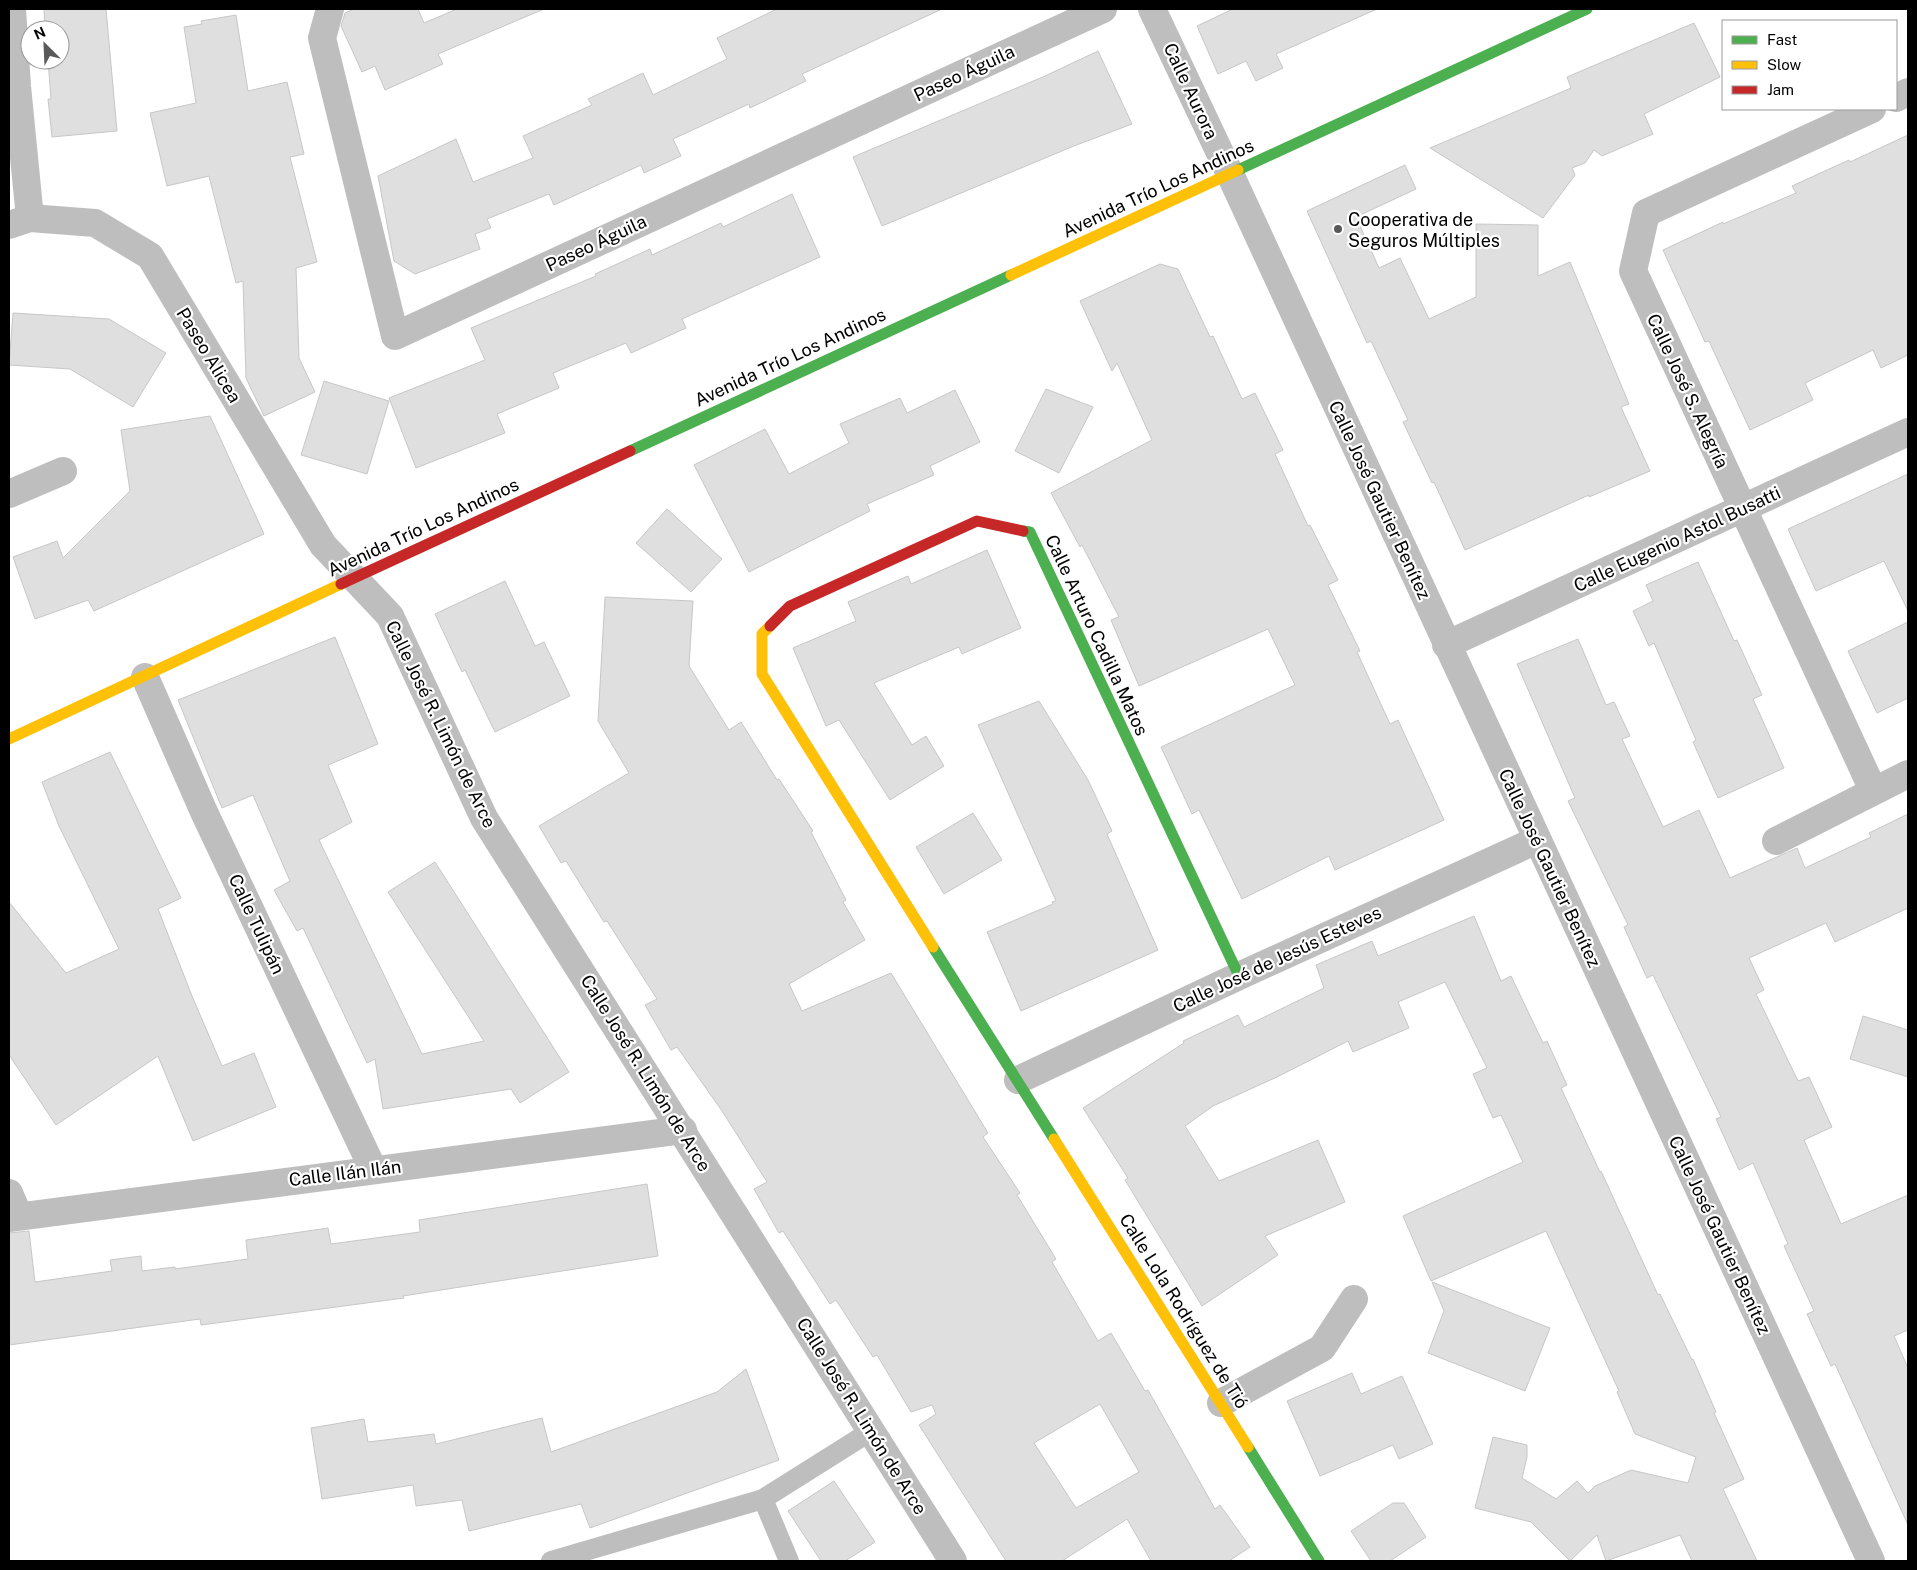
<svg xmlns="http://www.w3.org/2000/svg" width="1917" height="1570" font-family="'Public Sans',sans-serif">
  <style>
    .building { fill: #dfdfdf; stroke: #c7c7c7; fill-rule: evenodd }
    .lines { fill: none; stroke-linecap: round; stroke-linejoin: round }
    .lane { stroke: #bebebe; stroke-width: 20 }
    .street { stroke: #bebebe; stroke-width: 28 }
    .fast { stroke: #4caf50; stroke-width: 11 }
    .slow { stroke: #ffc107; stroke-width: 11 }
    .jam { stroke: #c62828; stroke-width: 11 }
    .poi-dot { fill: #595959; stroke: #fff; stroke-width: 2 }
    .labels { text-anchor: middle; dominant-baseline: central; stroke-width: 4.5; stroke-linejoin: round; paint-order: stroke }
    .street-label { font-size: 18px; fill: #000; stroke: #fff }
    .poi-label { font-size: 18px; fill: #000; stroke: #fff; text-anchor: start }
  </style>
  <rect width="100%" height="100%" fill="#fff"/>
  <!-- building -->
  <g class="building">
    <path d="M 44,9 L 106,9 L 117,131 L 52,137 L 48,99 L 51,99 L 48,60 L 60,60 L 60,30 L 45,30 Z"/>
    <path d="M 354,9 L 418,9 L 424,23 L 457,9 L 544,9 L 438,54 L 443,64 L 385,90 L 375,66 L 362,72 L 341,26 L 345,13 Z"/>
    <path d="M 777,9 L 942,9 L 802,74 L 806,81 L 750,108 L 749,104 L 673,139 L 681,156 L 644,173 L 641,165 L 554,205 L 549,194 L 487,219 L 491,228 L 475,234 L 480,249 L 415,274 L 394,261 L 378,176 L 456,139 L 473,182 L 533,158 L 523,136 L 592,105 L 588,99 L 643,73 L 653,95 L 727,59 L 717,38 Z"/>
    <path d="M 1233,9 L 1377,9 L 1276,54 L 1283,68 L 1256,81 L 1246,61 L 1218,74 L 1197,26 Z"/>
    <path d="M 236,15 L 248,91 L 287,82 L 304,154 L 290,157 L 317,262 L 296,268 L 299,358 L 315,392 L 264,416 L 246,378 L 243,281 L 236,283 L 209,176 L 167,186 L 150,113 L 196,103 L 184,27 L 202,24 L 201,21 Z"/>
    <path d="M 1694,23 L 1720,77 L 1644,114 L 1653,134 L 1602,156 L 1594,150 L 1585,163 L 1572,168 L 1575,175 L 1543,218 L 1430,148 L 1571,88 L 1567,77 Z"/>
    <path d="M 1098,51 L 1132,124 L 1074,146 L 882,226 L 853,157 L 1045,76 Z"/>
    <path d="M 1908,135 L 1908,355 L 1881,368 L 1873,350 L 1805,383 L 1813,400 L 1750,430 L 1709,341 L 1705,342 L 1663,250 L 1723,222 L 1723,224 L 1796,193 L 1792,186 L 1849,160 L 1850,162 Z"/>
    <path d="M 1405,165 L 1416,189 L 1356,217 L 1379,268 L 1400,258 L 1429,319 L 1476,297 L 1476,224 L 1538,225 L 1538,276 L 1570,262 L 1629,404 L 1621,407 L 1650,471 L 1589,497 L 1589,495 L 1465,550 L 1434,482 L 1432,483 L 1403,422 L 1408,420 L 1371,341 L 1367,343 L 1307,211 Z"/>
    <path d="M 792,194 L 820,257 L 682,319 L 686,328 L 631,353 L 626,343 L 553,373 L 559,388 L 497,414 L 505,433 L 416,468 L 389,398 L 485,360 L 471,328 L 596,276 L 595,274 L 650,249 L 652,255 L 721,223 L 723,227 Z"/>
    <path d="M 1160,264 L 1178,269 L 1210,337 L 1213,336 L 1242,399 L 1255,393 L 1283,450 L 1275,454 L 1308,526 L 1310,525 L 1338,580 L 1328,585 L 1360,651 L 1357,652 L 1390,724 L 1398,720 L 1444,820 L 1335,870 L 1329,856 L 1242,899 L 1199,810 L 1192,814 L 1161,747 L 1295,685 L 1268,629 L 1139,686 L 1111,620 L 1119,617 L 1082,545 L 1080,547 L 1051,493 L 1152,440 L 1117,363 L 1112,371 L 1080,301 Z"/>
    <path d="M 13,313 L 109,319 L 166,353 L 133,407 L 70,369 L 9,365 Z"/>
    <path d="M 324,381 L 389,401 L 367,474 L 301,455 Z"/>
    <path d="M 1046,389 L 1093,407 L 1059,473 L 1015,451 Z"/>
    <path d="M 955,390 L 980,442 L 930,466 L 934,475 L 867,504 L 870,511 L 749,572 L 694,465 L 765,429 L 789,474 L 849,443 L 840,424 L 900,398 L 907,413 Z"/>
    <path d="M 210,416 L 264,534 L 94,611 L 88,600 L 35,619 L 13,557 L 57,541 L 63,558 L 130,491 L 121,430 Z"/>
    <path d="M 1908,474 L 1908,611 L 1884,561 L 1816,591 L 1788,529 Z"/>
    <path d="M 667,509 L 722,559 L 691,592 L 636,543 Z"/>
    <path d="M 987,550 L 1021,628 L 962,654 L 959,647 L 874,683 L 912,745 L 926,736 L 944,766 L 890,800 L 839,720 L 826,726 L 793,648 L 856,621 L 848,602 L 908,576 L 911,584 Z"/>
    <path d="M 1698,562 L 1734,641 L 1737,640 L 1762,695 L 1753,699 L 1784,768 L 1718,798 L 1693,742 L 1696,740 L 1654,643 L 1649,646 L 1633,611 L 1653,601 L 1646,585 Z"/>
    <path d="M 505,581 L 535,646 L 544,642 L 570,696 L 495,732 L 465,670 L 462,672 L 435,614 Z"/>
    <path d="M 605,597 L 693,601 L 689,666 L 729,730 L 741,722 L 777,780 L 779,779 L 813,831 L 811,832 L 846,900 L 843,902 L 865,940 L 789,984 L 802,1011 L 891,973 L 988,1133 L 983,1137 L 1020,1193 L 1017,1195 L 1056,1259 L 1052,1262 L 1098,1341 L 1111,1333 L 1145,1391 L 1148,1390 L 1215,1509 L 1220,1505 L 1250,1547 L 1229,1561 L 1151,1561 L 1127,1519 L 1062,1561 L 1006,1561 L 919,1425 L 936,1414 L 932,1405 L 911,1412 L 877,1355 L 873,1357 L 836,1300 L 830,1304 L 783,1231 L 779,1233 L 754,1189 L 767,1182 L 722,1111 L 677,1047 L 671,1050 L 645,1005 L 657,999 L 607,921 L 604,922 L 566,861 L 561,863 L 539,826 L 629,773 L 598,721 ZM 1100,1404 L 1139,1472 L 1076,1508 L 1034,1443 Z"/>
    <path d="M 1908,622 L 1908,698 L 1877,713 L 1848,651 Z"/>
    <path d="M 335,637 L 378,744 L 328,765 L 352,822 L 319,840 L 422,1054 L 484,1041 L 388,892 L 435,862 L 569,1072 L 520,1103 L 511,1089 L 383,1109 L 375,1059 L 367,1063 L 303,928 L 297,931 L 274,890 L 290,881 L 253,795 L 222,808 L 178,700 Z"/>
    <path d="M 1578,639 L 1606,705 L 1614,702 L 1630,736 L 1622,739 L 1663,827 L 1699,810 L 1730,878 L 1797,848 L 1805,868 L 1871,837 L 1869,833 L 1908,814 L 1908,908 L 1835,942 L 1826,923 L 1749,958 L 1764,990 L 1756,994 L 1798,1081 L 1809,1077 L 1832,1127 L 1804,1140 L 1841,1224 L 1908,1195 L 1908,1330 L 1894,1336 L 1908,1368 L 1908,1525 L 1835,1364 L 1831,1366 L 1807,1314 L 1814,1311 L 1784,1246 L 1788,1244 L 1753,1163 L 1739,1170 L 1716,1119 L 1721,1117 L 1653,975 L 1647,978 L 1624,927 L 1628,925 L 1568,801 L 1575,798 L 1517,664 Z"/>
    <path d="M 1039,701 L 1088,780 L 1112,831 L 1107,834 L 1158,950 L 1021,1011 L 987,932 L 1053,904 L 1052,902 L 1056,901 L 978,725 Z"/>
    <path d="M 110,752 L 181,898 L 158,909 L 192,996 L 222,1066 L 254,1053 L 276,1107 L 193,1141 L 158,1056 L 56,1125 L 9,1055 L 9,902 L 66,973 L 119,949 L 59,826 L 42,782 Z"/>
    <path d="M 973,813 L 1002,860 L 944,894 L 916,847 Z"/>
    <path d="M 1474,916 L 1501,981 L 1511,976 L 1543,1043 L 1547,1041 L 1567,1085 L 1561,1088 L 1600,1172 L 1601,1171 L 1658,1295 L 1660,1294 L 1692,1360 L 1693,1359 L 1716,1412 L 1714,1413 L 1744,1479 L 1723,1489 L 1757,1561 L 1692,1561 L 1680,1535 L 1606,1561 L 1597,1535 L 1570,1561 L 1531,1522 L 1475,1508 L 1493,1437 L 1527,1445 L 1527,1457 L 1522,1478 L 1556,1499 L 1577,1481 L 1588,1493 L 1595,1486 L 1631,1470 L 1688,1483 L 1696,1457 L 1635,1434 L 1617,1392 L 1619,1391 L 1546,1231 L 1431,1281 L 1403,1216 L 1523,1162 L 1501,1115 L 1493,1118 L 1473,1074 L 1487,1068 L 1445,982 L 1398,1002 L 1409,1028 L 1353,1052 L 1348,1041 L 1277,1077 L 1213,1106 L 1185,1126 L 1219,1181 L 1318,1140 L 1345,1202 L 1265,1236 L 1278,1255 L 1202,1306 L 1125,1180 L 1128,1178 L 1083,1108 L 1184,1043 L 1183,1041 L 1238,1015 L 1244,1027 L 1324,988 L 1316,965 L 1372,941 L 1378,956 Z"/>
    <path d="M 1863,1016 L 1908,1030 L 1908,1077 L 1850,1059 Z"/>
    <path d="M 647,1184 L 658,1256 L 403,1296 L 404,1298 L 201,1325 L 200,1319 L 9,1345 L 9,1233 L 29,1231 L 35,1282 L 112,1271 L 110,1260 L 141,1256 L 142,1271 L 175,1267 L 175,1269 L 248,1259 L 246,1240 L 328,1228 L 331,1244 L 420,1232 L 419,1220 Z"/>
    <path d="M 1432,1282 L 1550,1328 L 1525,1391 L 1428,1353 L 1444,1311 Z"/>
    <path d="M 746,1369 L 779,1460 L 590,1528 L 581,1504 L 469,1531 L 462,1500 L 416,1506 L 413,1485 L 322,1499 L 311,1428 L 364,1419 L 368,1442 L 434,1434 L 436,1444 L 542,1418 L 551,1452 L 717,1392 Z"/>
    <path d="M 1352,1373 L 1361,1394 L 1402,1376 L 1433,1444 L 1399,1459 L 1393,1445 L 1320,1476 L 1287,1401 Z"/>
    <path d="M 834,1481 L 875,1542 L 845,1561 L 821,1561 L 788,1511 Z"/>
    <path d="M 1393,1503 L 1404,1503 L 1426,1537 L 1390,1561 L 1371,1561 L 1351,1531 Z"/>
  </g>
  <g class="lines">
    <!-- lane -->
    <g class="lane">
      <path d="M 763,1499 L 789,1561"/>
      <path d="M 551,1561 L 763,1499 L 871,1431"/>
    </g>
    <!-- street -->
    <g class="street">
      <path d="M 12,9 L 17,86 L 30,218"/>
      <path d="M 330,9 L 322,38 L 395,336 L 1103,9"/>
      <path d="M 1152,9 L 1230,174 L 1871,1561"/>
      <path d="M 1896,98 L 1908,92"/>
      <path d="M 1872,109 L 1646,213 L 1633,271 L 1873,790"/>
      <path d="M 9,225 L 30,218 L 95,223 L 150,256 L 323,545 L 390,616 L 484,818 L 953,1561"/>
      <path d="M 9,494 L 63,471"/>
      <path d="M 1446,645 L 1908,432"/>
      <path d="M 145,677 L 204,812 L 373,1169"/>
      <path d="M 1776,841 L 1908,774"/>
      <path d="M 1018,1080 L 1239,976 L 1537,840"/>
      <path d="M 9,1193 L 19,1216"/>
      <path d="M 9,1218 L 683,1130"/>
      <path d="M 1221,1403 L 1322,1348 L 1354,1299"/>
    </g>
    <!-- fast -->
    <g class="fast">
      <path d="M 1238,170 L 1587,9"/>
      <path d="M 630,451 L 1011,275"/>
      <path d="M 1023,531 L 1030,532 L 1239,976"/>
      <path d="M 933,947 L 1054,1139"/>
      <path d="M 1248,1447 L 1319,1561"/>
    </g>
    <!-- slow -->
    <g class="slow">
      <path d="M 1011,275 L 1238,170"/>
      <path d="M 770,626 L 762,634 L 762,674 L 933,947"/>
      <path d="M 9,739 L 341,584"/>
      <path d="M 1054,1139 L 1248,1447"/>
    </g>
    <!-- jam -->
    <g class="jam">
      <path d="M 341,584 L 630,451"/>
      <path d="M 770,626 L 790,606 L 977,521 L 1023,531"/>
    </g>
  </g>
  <!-- markers -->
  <circle class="poi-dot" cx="1338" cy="229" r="5"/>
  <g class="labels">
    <!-- street labels -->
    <g class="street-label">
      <text transform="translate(964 73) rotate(-25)">Paseo Águila</text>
      <text transform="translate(1191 91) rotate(65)">Calle Aurora</text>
      <text transform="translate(1158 188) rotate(-25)">Avenida Trío Los Andinos</text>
      <text transform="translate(596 243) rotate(-25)">Paseo Águila</text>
      <text transform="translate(209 355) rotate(59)">Paseo Alicea</text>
      <text transform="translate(790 357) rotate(-25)">Avenida Trío Los Andinos</text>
      <text transform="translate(1688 391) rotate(65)">Calle José S. Alegría</text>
      <text transform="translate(1380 500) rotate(65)">Calle José Gautier Benítez</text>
      <text transform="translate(423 527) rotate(-25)">Avenida Trío Los Andinos</text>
      <text transform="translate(1677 539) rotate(-25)">Calle Eugenio Astol Busatti</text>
      <text transform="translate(1097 635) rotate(65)">Calle Arturo Cadilla Matos</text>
      <text transform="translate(441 724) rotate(64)">Calle José R. Limón de Arce</text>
      <text transform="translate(1550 868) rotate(65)">Calle José Gautier Benítez</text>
      <text transform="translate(257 924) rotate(65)">Calle Tulipán</text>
      <text transform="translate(1277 959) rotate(-25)">Calle José de Jesús Esteves</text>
      <text transform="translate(646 1073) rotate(58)">Calle José R. Limón de Arce</text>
      <text transform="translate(345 1173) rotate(-7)">Calle Ilán Ilán</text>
      <text transform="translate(1720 1235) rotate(65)">Calle José Gautier Benítez</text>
      <text transform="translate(1184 1311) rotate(58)">Calle Lola Rodríguez de Tió</text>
      <text transform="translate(862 1416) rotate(58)">Calle José R. Limón de Arce</text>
    </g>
    <!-- poi labels -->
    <g class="poi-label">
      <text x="1348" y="219">Cooperativa de<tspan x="1348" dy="21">Seguros Múltiples</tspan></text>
    </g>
  </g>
  <!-- border -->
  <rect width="1917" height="1570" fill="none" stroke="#000000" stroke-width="20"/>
  <!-- legend -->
  <rect x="1722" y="20" width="175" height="90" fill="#ffffff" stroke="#999999"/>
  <rect x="1732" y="36" width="25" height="8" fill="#4caf50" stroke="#999999"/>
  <text x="1767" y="45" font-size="15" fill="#000000">Fast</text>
  <rect x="1732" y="61" width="25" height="8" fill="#ffc107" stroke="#999999"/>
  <text x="1767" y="70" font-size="15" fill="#000000">Slow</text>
  <rect x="1732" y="86" width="25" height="8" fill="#c62828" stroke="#999999"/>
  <text x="1767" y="95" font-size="15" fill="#000000">Jam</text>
  <!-- north arrow -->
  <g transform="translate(45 45) rotate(336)"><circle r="24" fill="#ffffff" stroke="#999999"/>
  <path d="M0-4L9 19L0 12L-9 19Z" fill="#595959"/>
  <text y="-8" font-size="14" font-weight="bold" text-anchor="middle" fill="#000000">N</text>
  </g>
</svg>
